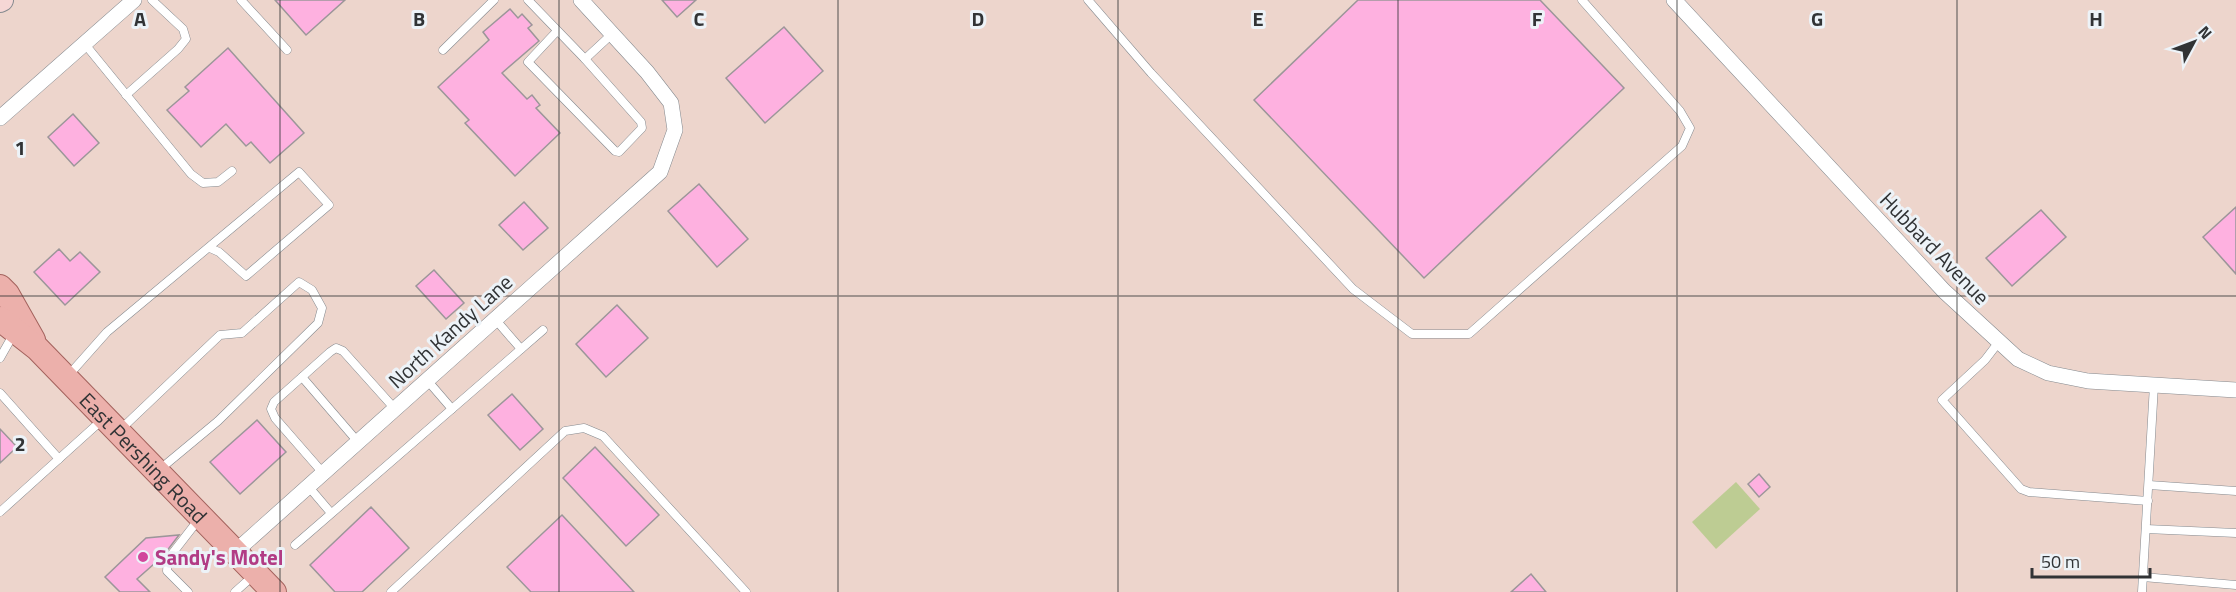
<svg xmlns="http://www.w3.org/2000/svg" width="2236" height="592" font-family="'Titillium Web',sans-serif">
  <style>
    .industrial { fill: #edd5cc }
    .green { fill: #bdcc93 }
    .building { fill: #feb1e0; stroke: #9c9699; stroke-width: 1.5 }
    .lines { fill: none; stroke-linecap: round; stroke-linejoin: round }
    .lane-casing { stroke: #858a8f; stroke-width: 9 }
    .street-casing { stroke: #858a8f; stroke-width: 16 }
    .secondary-casing { stroke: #858a8f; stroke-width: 24 }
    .primary-casing { stroke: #a3625d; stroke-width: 26 }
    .lane { stroke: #fff; stroke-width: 8 }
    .street { stroke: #fff; stroke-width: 15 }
    .secondary { stroke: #f6d7d5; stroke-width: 22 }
    .primary { stroke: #ecb0ab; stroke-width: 24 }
    .grid { fill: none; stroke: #313335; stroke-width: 1.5; stroke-opacity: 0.55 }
    .hotel-dot { fill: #d1479c; stroke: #edf3f8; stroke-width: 2 }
    .labels { text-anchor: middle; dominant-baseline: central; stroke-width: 6; stroke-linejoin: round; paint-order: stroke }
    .street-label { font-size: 21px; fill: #313335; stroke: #edf3f8 }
    .hotel-label { font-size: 21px; font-weight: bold; fill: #b23c85; stroke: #edf3f8; text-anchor: start }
    .grid-label { font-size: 20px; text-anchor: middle; font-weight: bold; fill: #313335; stroke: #edf3f8; stroke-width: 6; stroke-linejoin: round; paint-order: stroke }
  </style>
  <rect width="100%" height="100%" fill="#e0e6ea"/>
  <!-- industrial -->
  <rect class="industrial" x="0" y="0" width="2236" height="592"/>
  <!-- green -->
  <path class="green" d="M 1736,482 L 1760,509 L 1716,549 L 1692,522 Z"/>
  <!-- building -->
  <g class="building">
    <path d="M 275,0 L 345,0 L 306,35 Z"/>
    <path d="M 662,0 L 696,0 L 677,17 Z"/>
    <path d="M 1358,0 L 1540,0 L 1624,88 L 1424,278 L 1254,100 Z"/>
    <path d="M 510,9 L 518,18 L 522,14 L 532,25 L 528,28 L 539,41 L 502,73 L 527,99 L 532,95 L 540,105 L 536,108 L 560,133 L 515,176 L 465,123 L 469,120 L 438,87 L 489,40 L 483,32 Z"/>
    <path d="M 784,27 L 823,71 L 765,123 L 726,78 Z"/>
    <path d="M 228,48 L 304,133 L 270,163 L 251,142 L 246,146 L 226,124 L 201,147 L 167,110 L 189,91 L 185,87 Z"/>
    <path d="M 73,114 L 99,143 L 74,166 L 48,137 Z"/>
    <path d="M 699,184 L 748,239 L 717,267 L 668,211 Z"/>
    <path d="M 524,202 L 548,228 L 523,250 L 499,225 Z"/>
    <path d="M 2236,207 L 2236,274 L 2203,237 Z"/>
    <path d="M 2041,210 L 2066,237 L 2012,286 L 1986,258 Z"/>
    <path d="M 59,249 L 70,261 L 80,252 L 100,272 L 65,305 L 34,272 Z"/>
    <path d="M 434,270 L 464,303 L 446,319 L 416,286 Z"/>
    <path d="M 617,305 L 648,338 L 606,377 L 576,344 Z"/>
    <path d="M 512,394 L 543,429 L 520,450 L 488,415 Z"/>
    <path d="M 257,420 L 286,452 L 240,494 L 210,462 Z"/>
    <path d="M 0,429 L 17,447 L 0,463 Z"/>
    <path d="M 595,447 L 659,515 L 626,546 L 563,478 Z"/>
    <path d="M 1759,474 L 1770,487 L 1759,497 L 1748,484 Z"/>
    <path d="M 371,507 L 409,548 L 362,592 L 335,592 L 310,565 Z"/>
    <path d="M 562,515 L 634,592 L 531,592 L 507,567 Z"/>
    <path d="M 179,535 L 163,556 L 137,579 L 150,592 L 120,592 L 105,577 L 146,538 Z"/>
    <path d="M 1531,574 L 1546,592 L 1511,592 Z"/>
  </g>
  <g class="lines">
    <!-- lane casing -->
    <g class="lane-casing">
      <g id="lane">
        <path d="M 241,0 L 287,50"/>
        <path d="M 528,0 L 585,59 L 612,34"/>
        <path d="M 1088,0 L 1151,73 L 1353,289 L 1412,334 L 1469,334 L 1682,146 L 1690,128 L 1680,111 L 1582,0"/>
        <path d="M 557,31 L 528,62 L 615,151 L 619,152 L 642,128 L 641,122 L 585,59"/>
        <path d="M 84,43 L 191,174 L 203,183 L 218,182 L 232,171"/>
        <path d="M 443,50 L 494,0"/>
        <path d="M 126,95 L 178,49 L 186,39 L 183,29 L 152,0"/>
        <path d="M 495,319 L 521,349"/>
        <path d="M 1998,343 L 1985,360 L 1942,400 L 2021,489 L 2029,492 L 2148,501"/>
        <path d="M 0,358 L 13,335"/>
        <path d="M 67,377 L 107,332 L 299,172 L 329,205 L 246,276 L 219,252 L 210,248"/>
        <path d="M 302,377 L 358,442"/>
        <path d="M 427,380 L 452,409"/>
        <path d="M 0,393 L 59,459"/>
        <path d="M 120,430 L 220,335 L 242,333 L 299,282 L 312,290 L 322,308 L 318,323 L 218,421 L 159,470"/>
        <path d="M 323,473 L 275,418 L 271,409 L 274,402 L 330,352 L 336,348 L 343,351 L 395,409"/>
        <path d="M 2149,485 L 2236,491"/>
        <path d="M 308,486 L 331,513"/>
        <path d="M 0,512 L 102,420"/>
        <path d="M 2146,529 L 2236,533"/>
        <path d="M 295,545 L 543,330"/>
        <path d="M 2143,577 L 2236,585"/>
        <path d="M 188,592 L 167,571 L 168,559 L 199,519"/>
        <path d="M 235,592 L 254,575"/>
        <path d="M 391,592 L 565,431 L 584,428 L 603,436 L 746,592"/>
        <path d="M 2142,592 L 2154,385"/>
      </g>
    </g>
    <!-- street casing -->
    <g class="street-casing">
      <g id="street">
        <path d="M 1674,0 L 1944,291 L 2018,359 L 2048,373 L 2088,381 L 2236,390"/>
        <path d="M 0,118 L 134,0"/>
        <path d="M 236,551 L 660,172 L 675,130 L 671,103 L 647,72 L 581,0"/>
      </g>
    </g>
    <!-- secondary casing -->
    <g class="secondary-casing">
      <path id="secondary" d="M 0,1 L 2,0"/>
    </g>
    <!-- primary casing -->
    <g class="primary-casing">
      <g id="primary">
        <path d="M 0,287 L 7,294 L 33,340"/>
        <path id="s1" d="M 0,319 L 37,348 L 274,592"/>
      </g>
    </g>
    <!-- lane -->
    <use href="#lane" class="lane"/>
    <!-- street -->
    <use href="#street" class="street"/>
    <!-- secondary -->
    <use href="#secondary" class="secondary"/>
    <!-- primary -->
    <use href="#primary" class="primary"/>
  </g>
  <!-- grid -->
  <path class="grid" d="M 280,0 L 280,592M 559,0 L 559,592M 838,0 L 838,592M 1118,0 L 1118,592M 1398,0 L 1398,592M 1677,0 L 1677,592M 1957,0 L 1957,592M 0,296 L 2236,296"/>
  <!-- markers -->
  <circle class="hotel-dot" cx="143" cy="557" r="6"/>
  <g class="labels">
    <!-- street labels -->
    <g class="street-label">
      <text transform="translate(1935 248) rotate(46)">Hubbard Avenue</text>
      <text transform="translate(450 331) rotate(-42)">North Kandy Lane</text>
      <text stroke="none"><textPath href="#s1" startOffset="200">East Pershing Road</textPath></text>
    </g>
    <!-- hotel labels -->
    <g class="hotel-label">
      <text x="155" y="557">Sandy's Motel</text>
    </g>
  </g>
  <g class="grid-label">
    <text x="140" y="26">A</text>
    <text x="419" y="26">B</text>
    <text x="699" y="26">C</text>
    <text x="978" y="26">D</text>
    <text x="1258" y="26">E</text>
    <text x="1537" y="26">F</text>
    <text x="1817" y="26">G</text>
    <text x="2096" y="26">H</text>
    <text x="20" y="155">1</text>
    <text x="20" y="451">2</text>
  </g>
  <!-- north arrow -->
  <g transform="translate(2194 42) rotate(49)" stroke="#edf3f8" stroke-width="4.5" paint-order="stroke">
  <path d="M0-4.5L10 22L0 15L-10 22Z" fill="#313335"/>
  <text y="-9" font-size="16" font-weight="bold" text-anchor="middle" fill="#313335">N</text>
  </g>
  <!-- scale -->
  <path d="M2032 568v9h118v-9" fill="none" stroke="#313335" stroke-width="3"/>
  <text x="2041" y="568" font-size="18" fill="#313335" stroke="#edf3f8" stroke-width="4.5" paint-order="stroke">50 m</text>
</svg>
